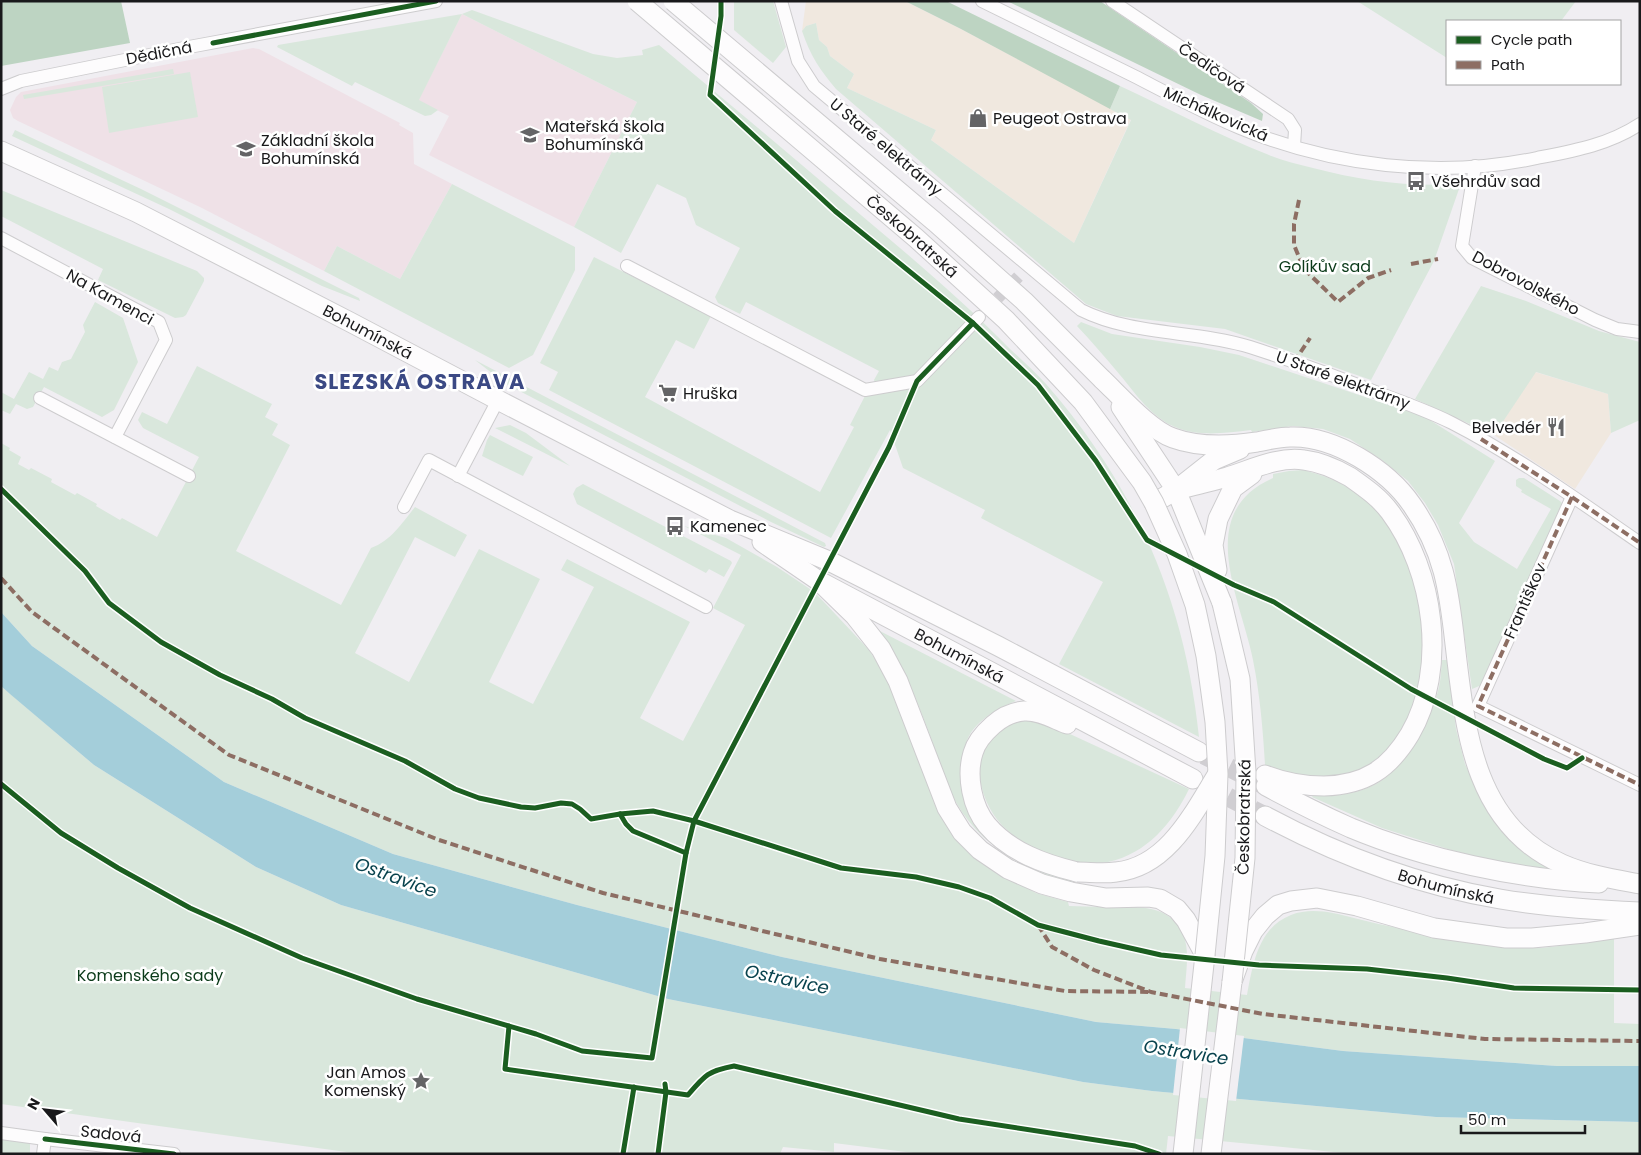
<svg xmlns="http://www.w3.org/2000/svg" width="1641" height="1155" font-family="Poppins,sans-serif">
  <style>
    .commercial { fill: #f0e8df }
    .education { fill: #efe1e7 }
    .green { fill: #d9e7dc }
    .forest { fill: #bdd4c2 }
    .water { fill: #a4ceda }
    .pier { fill: #f0eef2 }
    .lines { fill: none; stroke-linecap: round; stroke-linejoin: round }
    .street-tunnel { stroke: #d0ced2; stroke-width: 12; stroke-dasharray: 12 6; stroke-linecap: butt }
    .secondary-tunnel { stroke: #d0ced2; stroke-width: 19; stroke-dasharray: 19 9; stroke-linecap: butt }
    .street-casing { stroke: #cdccce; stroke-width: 14 }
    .secondary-casing { stroke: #cdccce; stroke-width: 21 }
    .street { stroke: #fdfcfd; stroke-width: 12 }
    .secondary { stroke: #fdfcfd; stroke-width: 19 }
    .secondary-bridge-casing { stroke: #cdccce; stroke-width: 21; stroke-linecap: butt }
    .secondary-bridge { stroke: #fdfcfd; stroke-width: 19 }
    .quiet { stroke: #8d6e63; stroke-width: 4; stroke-dasharray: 8 4; stroke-linecap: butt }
    .cycleway-casing { stroke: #fff; stroke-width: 8 }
    .cycleway { stroke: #1b5e20; stroke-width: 5 }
    .labels { text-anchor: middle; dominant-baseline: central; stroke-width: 5; stroke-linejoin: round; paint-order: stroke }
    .street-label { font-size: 16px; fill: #19191b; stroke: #fff }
    .poi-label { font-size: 16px; fill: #19191b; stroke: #fff; text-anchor: start }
    .park-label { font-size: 16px; fill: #0b3a19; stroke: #fff }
    .water-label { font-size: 18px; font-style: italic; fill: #09434e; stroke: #fff }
    .district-label { font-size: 21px; font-weight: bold; letter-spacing: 1px; fill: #3b4984; stroke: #fff }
  </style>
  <rect width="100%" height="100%" fill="#f0eef2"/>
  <!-- commercial -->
  <g class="commercial">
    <path d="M 806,1 L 905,1 L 961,29 L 1131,119 L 1074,243 L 931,140 L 936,130 L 847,88 L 854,74 L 830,56 L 827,47 L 819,40 L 816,23 L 806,26 L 802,31 Z"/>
    <path d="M 1535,372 L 1608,394 L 1611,433 L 1575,489 L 1494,435 Z"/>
  </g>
  <!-- education -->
  <g class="education">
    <path d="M 462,14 L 637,102 L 574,227 L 429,155 L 449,116 L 418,101 Z"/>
    <path d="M 253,48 L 259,49 L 400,123 L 399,125 L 413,133 L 414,164 L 452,184 L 400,279 L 337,246 L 324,271 L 202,208 L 18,121 L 13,118 L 10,110 L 16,97 L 21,92 Z"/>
  </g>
  <!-- green -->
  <g class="green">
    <path d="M 734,1 L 773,1 L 786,47 L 773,63 L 734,30 Z"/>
    <path d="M 1357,1 L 1576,1 L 1561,21 L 1447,21 L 1447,58 Z"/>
    <path d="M 472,10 L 593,54 L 617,58 L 643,55 L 642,50 L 659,45 C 729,103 798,162 868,221 C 917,262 965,303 1010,349 C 1022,360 1035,372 1046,384 C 1136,487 1185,602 1199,737 L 1059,664 L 1103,582 L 981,518 L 985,510 L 903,468 L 890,430 L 831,538 L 549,390 L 558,372 L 540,363 L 594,257 L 711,316 L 694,349 L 676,340 L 645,397 L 820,492 L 854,427 L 850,425 L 867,392 L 877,390 L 874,380 L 879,371 L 746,302 L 740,314 L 718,303 L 715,297 L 740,248 L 696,225 L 686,198 L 657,184 L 621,253 L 574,227 L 637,102 L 462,14 L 419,100 L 438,110 L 431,115 L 425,116 L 355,82 L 352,86 L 277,47 L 278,45 L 462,14 Z"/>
    <path d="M 816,23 L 819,40 L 827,47 L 830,56 L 854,74 L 847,88 L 936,130 L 931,140 L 1074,243 L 1131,120 L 1110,109 L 1120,86 C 1170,109 1218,135 1269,155 C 1283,161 1298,164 1313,168 C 1363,181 1408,187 1460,184 L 1459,189 L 1434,261 L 1371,380 L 1225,329 L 1117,316 L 1086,304 L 836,89 C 820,70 810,55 802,31 L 806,26 Z"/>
    <path d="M 173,69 L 174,74 L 24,99 L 23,95 Z"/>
    <path d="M 190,72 L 198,117 L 109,133 L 102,87 Z"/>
    <path d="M 15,130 L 141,189 L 359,298 L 360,301 L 322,286 L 169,209 L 12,136 Z"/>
    <path d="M 452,184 L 575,247 L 575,270 L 533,355 L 509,368 L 324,271 L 337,246 L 400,279 Z"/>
    <path d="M 1,190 L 197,271 L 204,278 L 204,281 L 186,315 L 183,317 L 175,318 L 98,280 L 103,269 L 1,216 Z"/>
    <path d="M 1481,286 L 1526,301 L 1599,331 L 1640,342 L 1640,420 L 1611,433 L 1608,394 L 1536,372 L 1494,435 L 1415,399 Z"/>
    <path d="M 95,302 L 123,318 L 138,362 L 114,410 L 102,417 L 44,387 L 33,407 L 27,409 L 16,404 L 10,414 L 1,410 L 1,392 L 14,399 L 29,372 L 43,379 L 49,367 L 58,371 L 62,362 L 71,359 L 85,332 L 83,325 Z"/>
    <path d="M 1081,322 L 1112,334 L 1200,347 L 1239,355 L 1425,417 L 1495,461 L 1459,523 L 1474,542 L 1517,569 L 1551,509 L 1521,492 L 1522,490 L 1516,486 L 1516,480 L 1519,478 L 1524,478 L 1560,501 L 1562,503 L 1484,684 L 1472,689 L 1454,564 L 1438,525 L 1425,503 L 1408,481 L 1382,460 L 1350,439 L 1323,429 L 1293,426 L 1252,432 L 1251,430 C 1225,433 1199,437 1175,427 C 1151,417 1136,394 1120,375 C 1106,358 1092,342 1077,326 Z"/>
    <path d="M 475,360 L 825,543 L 826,546 L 824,547 L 771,522 L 506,384 Z"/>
    <path d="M 197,366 L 272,404 L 265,417 L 278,424 L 272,435 L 290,445 L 236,551 L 341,605 L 371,548 C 391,541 402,523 415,507 L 467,535 L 455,557 L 415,537 L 355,653 L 409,682 L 479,549 L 540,579 L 489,682 L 533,704 L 594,587 L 561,570 L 567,559 L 690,622 L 640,718 L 683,741 L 745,625 L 713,608 L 741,555 L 684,526 L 726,538 L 777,567 L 813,591 L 823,601 L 869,650 L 890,683 L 934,796 L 995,870 L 1036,893 L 1068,902 L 1069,906 C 1081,906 1093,907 1104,907 C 1133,907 1169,902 1183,934 C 1190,950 1186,971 1185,988 L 1247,995 C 1253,964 1258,928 1291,915 C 1312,907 1334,913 1354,918 C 1370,922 1387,926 1403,929 C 1431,936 1460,942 1489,945 C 1505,947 1523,948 1539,948 C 1561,947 1591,940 1614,937 L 1614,1023 L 1640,1024 L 1640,1066 L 1557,1066 L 1343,1051 L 1176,1029 L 1096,1022 L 782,957 L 577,905 L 393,854 L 224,782 L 32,646 L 1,612 L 1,443 L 10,448 L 9,450 L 21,457 L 18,464 L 29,470 L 31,468 L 52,479 L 51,482 L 75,495 L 77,493 L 97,504 L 96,506 L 120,520 L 122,518 L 157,537 L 199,457 L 143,428 L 138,420 L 142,412 L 167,424 Z"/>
    <path d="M 510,425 L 526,433 L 570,466 L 495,428 Z"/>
    <path d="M 490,435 L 533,457 L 523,476 L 482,456 L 487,440 Z"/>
    <path d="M 1303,470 C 1334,477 1363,493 1383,517 C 1412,554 1429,630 1422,676 C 1417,703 1406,730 1388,750 C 1380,758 1372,768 1361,771 C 1329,782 1296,776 1265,765 C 1263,730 1260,695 1253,660 C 1241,599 1193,513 1273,478 L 1273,474 L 1289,471 Z"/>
    <path d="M 583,484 L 731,561 L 732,563 L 724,577 L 709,569 L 706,573 L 577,504 L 573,494 L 576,488 Z"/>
    <path d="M 874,628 L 1016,701 C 996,709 968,724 965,749 C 963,764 966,781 966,796 L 1042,871 L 1073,881 L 1073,884 C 1027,871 981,846 957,804 C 948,789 943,773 938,758 C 931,737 923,717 915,697 C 904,672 889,650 874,628 Z"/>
    <path d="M 1442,660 L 1447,660 L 1456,729 L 1465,764 L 1480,796 L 1496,824 L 1521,849 L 1549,866 L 1548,869 L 1502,863 L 1451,850 L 1382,828 L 1312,797 L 1314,794 C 1334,797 1356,794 1374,785 C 1406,769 1431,720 1439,687 C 1441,678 1441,668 1442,660 Z"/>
    <path d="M 1,686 L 94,765 L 256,867 L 341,905 L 668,999 L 1083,1082 L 1152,1091 L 1436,1117 L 1640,1122 L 1640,1154 L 1354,1154 L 1168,1136 L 1166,1154 L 922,1154 L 834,1143 L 834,1152 L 783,1147 L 780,1154 L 361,1154 L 1,1104 Z"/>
    <path d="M 1032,719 L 1044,722 L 1189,789 C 1173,822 1147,854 1108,862 C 1099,864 1090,863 1081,862 L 1079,866 C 1053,859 1027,849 1007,830 C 984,809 971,772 986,742 C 990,734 1005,725 1013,722 C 1019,720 1026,720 1032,719 Z"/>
    <path d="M 1,1138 L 30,1143 L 30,1154 L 1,1154 Z"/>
  </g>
  <!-- forest -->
  <g class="forest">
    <path d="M 1,1 L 121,1 L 130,43 L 1,66 Z"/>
    <path d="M 905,1 L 946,1 L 1120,86 L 1110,109 L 961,29 Z"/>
    <path d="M 1007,1 L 1100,1 L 1251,103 L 1263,114 L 1262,121 L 1201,95 Z"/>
  </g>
  <!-- water -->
  <path class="water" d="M 1,612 L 32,646 L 224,782 L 393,854 L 577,905 L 782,957 L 1096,1022 L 1176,1029 L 1343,1051 L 1557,1066 L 1640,1066 L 1640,1122 L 1436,1117 L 1152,1091 L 1083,1082 L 668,999 L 341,905 L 256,867 L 94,765 L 10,694 L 1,686 Z"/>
  <!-- pier -->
  <path class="pier" d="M 1180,1028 L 1244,1036 L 1236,1101 L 1173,1095 Z"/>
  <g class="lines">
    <!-- street-tunnel -->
    <path class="street-tunnel" d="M 985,311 L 1021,274"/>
    <!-- secondary-tunnel -->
    <g class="secondary-tunnel">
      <path d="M 1204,755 L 1266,786"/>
      <path d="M 1203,784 L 1265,816"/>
    </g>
    <!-- street casing -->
    <g class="street-casing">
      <g id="street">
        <path d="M 781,1 L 798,61 L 814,86 L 1081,310 C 1133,336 1195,330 1250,347 C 1293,361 1336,376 1378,393 C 1403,402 1428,411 1452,423 C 1518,457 1579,501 1640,543"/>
        <path d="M 982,1 C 1033,26 1084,51 1134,76 C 1169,94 1204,113 1240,128 C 1331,166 1440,179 1537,158 C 1573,151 1608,145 1640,124"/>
        <path d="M 1112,1 L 1288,119 L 1295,130 L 1294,146"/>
        <path d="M 1,89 L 21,81 L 189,47 L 436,1"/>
        <path d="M 1475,166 L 1462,246 L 1472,258 L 1595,320 L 1617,329 L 1640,332"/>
        <path d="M 1,238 L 159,322 L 166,340 L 115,437"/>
        <path d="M 627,266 L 865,390 L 917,381 L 979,317"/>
        <path d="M 40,398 L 189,476"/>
        <path d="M 458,476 L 498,400"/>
        <path d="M 404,507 L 429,460 L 706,607"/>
        <path d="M 1478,706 L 1572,497"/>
        <path d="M 1478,706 L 1640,785"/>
        <path d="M 1,1133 L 45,1139 L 174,1154"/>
        <path d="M 43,1154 L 45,1139"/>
      </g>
    </g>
    <!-- secondary casing -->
    <g class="secondary-casing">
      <g id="secondary">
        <path id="s1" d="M 1,151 L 136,212 L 350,322 L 498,400 L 730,520 L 829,561 L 998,646 L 1199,752"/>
        <path d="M 1102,379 C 1120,396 1150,430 1173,438 C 1200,448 1230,446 1257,442 C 1268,440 1279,437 1290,437 C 1334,435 1388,470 1412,505 C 1444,551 1449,590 1455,644 C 1465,728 1473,825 1562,864 C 1587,875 1613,879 1640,884"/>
        <path d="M 1121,407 L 1176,490 L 1222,603"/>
        <path d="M 1176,490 C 1193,486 1210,482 1227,477 C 1251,470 1278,456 1304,460 C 1320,462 1336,469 1350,477 C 1364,487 1379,497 1390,512 C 1434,571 1448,669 1410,734 C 1389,769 1365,785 1324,786 C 1304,786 1283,782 1265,775"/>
        <path d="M 1154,503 L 1176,490 L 1214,460 L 1240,449"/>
        <path id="s2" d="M 762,542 L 819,581 L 1193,779"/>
        <path d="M 1217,570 L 1213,545 L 1218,519 L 1233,488 L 1252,474"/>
        <path d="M 819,581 L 855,616 L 881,649 L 898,681 L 947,808 L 962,832 L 980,850 L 1008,869 L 1042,884 L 1071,892 L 1106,898 L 1148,897 L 1160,899 L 1177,909 L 1186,920 L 1205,955 L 1183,1154"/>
        <path d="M 1067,724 C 1054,719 1039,710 1024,711 C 1012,712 1002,717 993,725 C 985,732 976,742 973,753 C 966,776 972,807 987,825 C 1010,852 1044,864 1077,872"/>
        <path d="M 1266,786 C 1294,801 1322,815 1351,828 C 1425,859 1518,879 1599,883"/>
        <path id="s3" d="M 1265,816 C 1338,855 1417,885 1500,899 C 1546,907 1593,910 1640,912"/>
        <path d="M 1211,1154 L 1232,982 L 1243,951 L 1253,931 L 1265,916 L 1278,905 L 1291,901 L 1317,898 L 1357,906 L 1434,928 L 1506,938 L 1532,938 L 1585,933 L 1640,925"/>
      </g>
    </g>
    <!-- street -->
    <use href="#street" class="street"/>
    <!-- secondary -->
    <use href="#secondary" class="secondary"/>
    <!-- secondary-bridge casing -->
    <g class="secondary-bridge-casing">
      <g id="secondary-bridge">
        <path id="s4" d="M 637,1 L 916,238 L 1006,320 L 1083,402 L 1142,482 L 1154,503 L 1177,554 L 1195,605 L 1206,656 L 1215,722 L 1218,774 L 1215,856 L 1205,955"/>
        <path d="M 673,1 L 935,222 L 1024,301 L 1102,379"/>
        <path d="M 1222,603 L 1240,679 L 1246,772 L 1245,858 L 1232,982"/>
        <path d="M 1077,872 C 1090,872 1103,874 1116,872 C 1167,867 1193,814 1217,775"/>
      </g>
    </g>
    <!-- secondary-bridge -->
    <use href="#secondary-bridge" class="secondary-bridge"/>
    <!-- quiet -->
    <g class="quiet">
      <path d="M 1299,200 L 1294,224 L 1294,245 L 1304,269 L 1338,302 L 1368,278 L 1391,270"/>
      <path d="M 1411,264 L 1438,259"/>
      <path d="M 1294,362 L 1310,338"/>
      <path d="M 1481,439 L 1572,497 L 1640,543"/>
      <path d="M 1572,497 L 1478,706 L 1640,785"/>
      <path d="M 1,578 L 32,612 L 229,755 L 439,840 L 603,893 L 880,959 L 1065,991 L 1151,992"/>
      <path d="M 1038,925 L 1052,947 L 1094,970 L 1151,992 L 1263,1014 L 1485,1039 L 1640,1041"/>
    </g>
    <!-- cycleway casing -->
    <g class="cycleway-casing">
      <g id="cycleway">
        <path d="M 721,1 L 721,16 L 710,95 L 835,211 L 973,323 L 1038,385 L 1096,461 L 1147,540 L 1234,585 L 1274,602 L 1411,689 L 1544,759 L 1567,768 L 1582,758"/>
        <path d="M 213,43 L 436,1"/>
        <path d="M 1,489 L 85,571 L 109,603 L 161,642 L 220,675 L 272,699 L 305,718 L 405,761 L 455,789 L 479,798 L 521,807 L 535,808 L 561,803 L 572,804 L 580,809 L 591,819 L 620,814 L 653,811 L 694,821 L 841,868 L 916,877 L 959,887 L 990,898 L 1038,925 L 1099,941 L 1161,955 L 1259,965 L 1367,969 L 1447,978 L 1514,988 L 1640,990"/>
        <path d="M 1,784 L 61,833 L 118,868 L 190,908 L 302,958 L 417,999 L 536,1034 L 582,1051 L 652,1058 L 686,853 L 694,821 L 889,447 L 917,381 L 973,323"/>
        <path d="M 620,814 L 626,824 L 633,831 L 686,853"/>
        <path d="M 509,1026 L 505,1069 L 688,1095 C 705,1075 708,1071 734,1066 L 959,1119 L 1135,1146 L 1159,1154"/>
        <path d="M 45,1139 L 174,1154"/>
        <path d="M 623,1154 L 634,1087"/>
        <path d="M 658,1154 L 666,1092 L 665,1084"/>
      </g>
    </g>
    <!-- cycleway -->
    <use href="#cycleway" class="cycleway"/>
  </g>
  <!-- icons -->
  <defs>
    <g id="shop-bare" transform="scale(1.5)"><path d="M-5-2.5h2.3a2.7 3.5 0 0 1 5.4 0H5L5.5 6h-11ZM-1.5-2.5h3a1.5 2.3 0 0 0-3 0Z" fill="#646466" stroke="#fff" stroke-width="2.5" paint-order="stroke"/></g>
    <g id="school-bare" transform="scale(1.5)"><path d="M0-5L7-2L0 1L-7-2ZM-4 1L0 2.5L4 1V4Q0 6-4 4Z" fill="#646466" stroke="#fff" stroke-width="2.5" paint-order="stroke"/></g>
    <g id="bus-bare" transform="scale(1.5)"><path d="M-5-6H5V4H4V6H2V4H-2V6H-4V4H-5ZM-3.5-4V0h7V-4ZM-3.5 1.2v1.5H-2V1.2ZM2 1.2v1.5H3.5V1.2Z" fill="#646466" stroke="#fff" stroke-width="2.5" paint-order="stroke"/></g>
    <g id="supermarket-bare" transform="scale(1.5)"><path d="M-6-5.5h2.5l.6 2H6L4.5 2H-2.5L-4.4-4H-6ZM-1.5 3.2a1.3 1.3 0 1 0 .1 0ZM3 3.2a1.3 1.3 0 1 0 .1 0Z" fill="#646466" stroke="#fff" stroke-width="2.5" paint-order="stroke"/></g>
    <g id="restaurant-bare" transform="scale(1.5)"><path d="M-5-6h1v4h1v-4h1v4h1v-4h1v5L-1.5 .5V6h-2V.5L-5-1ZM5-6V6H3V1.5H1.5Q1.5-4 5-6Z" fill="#646466" stroke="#fff" stroke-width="2.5" paint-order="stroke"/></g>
    <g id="sight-bare" transform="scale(1.5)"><path d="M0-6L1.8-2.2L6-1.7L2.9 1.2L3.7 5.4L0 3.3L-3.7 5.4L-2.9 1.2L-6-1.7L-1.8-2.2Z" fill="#646466" stroke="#fff" stroke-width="2.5" paint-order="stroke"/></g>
  </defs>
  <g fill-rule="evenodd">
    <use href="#shop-bare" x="978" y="118"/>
    <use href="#school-bare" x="530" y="135"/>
    <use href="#school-bare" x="246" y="149"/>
    <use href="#bus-bare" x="1416" y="181"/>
    <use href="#supermarket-bare" x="668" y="393"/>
    <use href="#restaurant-bare" x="1556" y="427"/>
    <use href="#bus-bare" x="675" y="526"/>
    <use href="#sight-bare" x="421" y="1081"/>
  </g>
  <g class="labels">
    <!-- street labels -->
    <g class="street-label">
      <text transform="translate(159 53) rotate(-11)">Dědičná</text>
      <text transform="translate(1212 68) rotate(34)">Čedičová</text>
      <text transform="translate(1216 114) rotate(24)">Michálkovická</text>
      <text transform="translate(886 147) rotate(40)">U Staré elektrárny</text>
      <text stroke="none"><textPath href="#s4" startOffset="362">Českobratrská</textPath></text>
      <text transform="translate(1526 283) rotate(28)">Dobrovolského</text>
      <text transform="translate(110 297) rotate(29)">Na Kamenci</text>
      <text stroke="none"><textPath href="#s1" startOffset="409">Bohumínská</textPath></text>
      <text transform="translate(1343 380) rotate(20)">U Staré elektrárny</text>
      <text transform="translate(1525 601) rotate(-66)">Františkov</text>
      <text stroke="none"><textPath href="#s2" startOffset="228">Bohumínská</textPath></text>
      <text transform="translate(1244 817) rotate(-89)">Českobratrská</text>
      <text stroke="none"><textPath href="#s3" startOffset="195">Bohumínská</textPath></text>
      <text transform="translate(111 1134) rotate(6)">Sadová</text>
    </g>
    <!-- poi labels -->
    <g class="poi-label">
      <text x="993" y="118">Peugeot Ostrava</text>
      <text x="545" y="126">Mateřská škola<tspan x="545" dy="18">Bohumínská</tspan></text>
      <text x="261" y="140">Základní škola<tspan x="261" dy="18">Bohumínská</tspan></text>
      <text x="1431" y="181">Všehrdův sad</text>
      <text x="683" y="393">Hruška</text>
      <text x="1541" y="427" text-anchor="end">Belvedér</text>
      <text x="690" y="526">Kamenec</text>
      <text x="406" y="1072" text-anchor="end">Jan Amos<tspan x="406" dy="18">Komenský</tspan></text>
    </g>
    <!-- park labels -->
    <g class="park-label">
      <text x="1325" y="266">Golíkův sad</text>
      <text x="150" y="975">Komenského sady</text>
    </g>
    <!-- water labels -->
    <g class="water-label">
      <text transform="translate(396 877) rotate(20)">Ostravice</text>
      <text transform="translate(787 979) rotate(12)">Ostravice</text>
      <text transform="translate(1186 1052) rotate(9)">Ostravice</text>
    </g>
    <!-- district labels -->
    <g class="district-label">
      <text x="420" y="381">SLEZSKÁ OSTRAVA</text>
    </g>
  </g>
  <!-- border -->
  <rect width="1641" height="1155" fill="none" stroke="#19191b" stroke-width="5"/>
  <!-- legend -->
  <rect x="1446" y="20" width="175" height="65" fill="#ffffff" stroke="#a3a3a4"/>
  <rect x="1456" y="36" width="25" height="8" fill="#1b5e20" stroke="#a3a3a4"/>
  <text x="1491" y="45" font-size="15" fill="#19191b">Cycle path</text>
  <rect x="1456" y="61" width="25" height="8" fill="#8d6e63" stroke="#a3a3a4"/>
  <text x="1491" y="70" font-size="15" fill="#19191b">Path</text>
  <!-- north arrow -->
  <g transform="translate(45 1110) rotate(298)" stroke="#ffffff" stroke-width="4" paint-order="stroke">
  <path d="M0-4L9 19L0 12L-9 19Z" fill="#19191b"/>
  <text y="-8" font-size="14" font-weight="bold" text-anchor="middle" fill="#19191b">N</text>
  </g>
  <!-- scale -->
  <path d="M1461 1125v8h124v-8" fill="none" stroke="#19191b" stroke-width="2.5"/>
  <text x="1468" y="1125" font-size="15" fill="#19191b" stroke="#ffffff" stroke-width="4" paint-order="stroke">50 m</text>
</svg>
